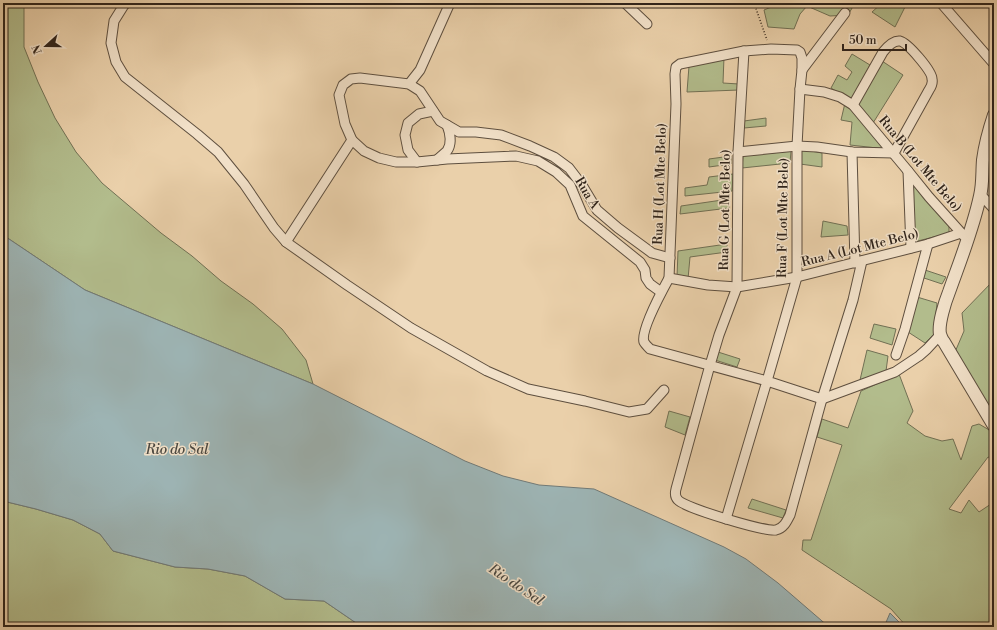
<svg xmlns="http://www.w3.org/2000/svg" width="997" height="630" font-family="'Libre Bodoni',serif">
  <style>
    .green { fill: #b2bc8c; stroke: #717054 }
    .water { fill: #9db4b4; stroke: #717a77 }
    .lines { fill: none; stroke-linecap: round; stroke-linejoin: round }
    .minor-casing { stroke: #5e4f3f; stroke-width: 11 }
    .tertiary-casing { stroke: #5e4f3f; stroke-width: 14 }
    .path { stroke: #30241b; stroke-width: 1.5; stroke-dasharray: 1 2; stroke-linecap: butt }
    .minor { stroke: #f1e0c8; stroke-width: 9 }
    .tertiary { stroke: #f1e0c8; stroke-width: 12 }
    .labels { text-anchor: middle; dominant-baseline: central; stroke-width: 3; stroke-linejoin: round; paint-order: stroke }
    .street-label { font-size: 13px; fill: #30241b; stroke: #f1e0c8 }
    .water-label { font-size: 14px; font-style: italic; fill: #4b4841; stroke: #f1e0c8 }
  </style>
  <rect width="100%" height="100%" fill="#ead0aa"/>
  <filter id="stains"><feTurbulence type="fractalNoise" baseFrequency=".005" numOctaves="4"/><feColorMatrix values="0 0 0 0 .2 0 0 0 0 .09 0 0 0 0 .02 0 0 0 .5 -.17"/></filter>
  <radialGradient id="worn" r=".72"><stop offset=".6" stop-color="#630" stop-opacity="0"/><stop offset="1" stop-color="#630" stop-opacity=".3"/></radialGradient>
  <!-- green -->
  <g class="green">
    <path d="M 3,3 L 25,3 L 24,6 L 24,47 L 38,82 L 55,118 L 76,152 L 102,183 L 161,233 L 192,256 L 221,281 L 253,304 L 282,329 L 306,360 L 313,384 L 85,290 L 3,235 Z"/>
    <path d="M 781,3 L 855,3 L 848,15 L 830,16 L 807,6 L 800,14 L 794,29 L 768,27 L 764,10 Z"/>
    <path d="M 882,3 L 908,3 L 906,5 L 895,27 L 872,12 Z"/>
    <path d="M 852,54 L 870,65 L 852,101 L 831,88 L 838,75 L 847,80 L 852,72 L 845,66 Z"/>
    <path d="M 724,57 L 723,83 L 739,84 L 739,90 L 687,92 L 689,66 Z"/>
    <path d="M 882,61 L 903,75 L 873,123 L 857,105 Z"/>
    <path d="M 845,103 L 886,149 L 850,145 L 852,122 L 841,120 Z"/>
    <path d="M 766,118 L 766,126 L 744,128 L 744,121 Z"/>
    <path d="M 800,149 L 822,153 L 822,167 L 800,164 Z"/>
    <path d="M 791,151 L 790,163 L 742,168 L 743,156 Z"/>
    <path d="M 731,156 L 731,164 L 709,167 L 709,159 Z"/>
    <path d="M 733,174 L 732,191 L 685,196 L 685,188 L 707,185 L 709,177 Z"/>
    <path d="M 912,183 L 949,225 L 949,233 L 914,242 Z"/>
    <path d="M 729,199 L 729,208 L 680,214 L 681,206 Z"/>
    <path d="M 823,221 L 847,226 L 848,235 L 821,237 Z"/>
    <path d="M 727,244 L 727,252 L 690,257 L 688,279 L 677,277 L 678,251 Z"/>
    <path d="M 925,270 L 946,277 L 942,284 L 921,277 Z"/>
    <path d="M 994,280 L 994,416 L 955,352 L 964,331 L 962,313 Z"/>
    <path d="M 917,297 L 937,303 L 934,334 L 925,343 L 908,332 Z"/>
    <path d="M 874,324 L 896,329 L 892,345 L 870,338 Z"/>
    <path d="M 867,350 L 888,356 L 886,371 L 860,380 Z"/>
    <path d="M 718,352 L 740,359 L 737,367 L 715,360 Z"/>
    <path d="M 899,374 L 913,411 L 907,423 L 925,436 L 942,441 L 953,439 L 961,460 L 972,426 L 979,424 L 991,431 L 994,436 L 994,459 L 988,457 L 949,509 L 961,513 L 969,500 L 979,512 L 994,502 L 994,627 L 907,627 L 891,609 L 802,550 L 803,540 L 811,540 L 842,445 L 817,437 L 822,419 L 848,428 L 861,391 Z"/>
    <path d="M 669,411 L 690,417 L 685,435 L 665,427 Z"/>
    <path d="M 752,499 L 786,510 L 783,518 L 748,508 Z"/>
    <path d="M 3,501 L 36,509 L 73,520 L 100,534 L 113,551 L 175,567 L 208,569 L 245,576 L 285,599 L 324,601 L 362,627 L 3,627 Z"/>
  </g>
  <!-- water -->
  <g class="water">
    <path d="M 3,235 L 85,290 L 313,384 L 465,461 L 503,476 L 539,485 L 594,489 L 724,547 L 746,559 L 778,583 L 829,627 L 362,627 L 324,601 L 285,599 L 245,576 L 208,569 L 175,567 L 113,551 L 100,534 L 73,520 L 36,509 L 3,501 Z"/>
    <path d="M 890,613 L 904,627 L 884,627 Z"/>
  </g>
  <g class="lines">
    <!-- minor casing -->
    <g class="minor-casing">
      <g id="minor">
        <path d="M 127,3 L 124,5 L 114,21 L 111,43 L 116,62 L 125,77 L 197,134 L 218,152 L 244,184 L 274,228 L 286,242 L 347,285 L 411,328 L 487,371 L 528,389 L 585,401 L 629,412 L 647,409 L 664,390"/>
        <path d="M 625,3 L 647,24"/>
        <path d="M 941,3 L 994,64"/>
        <path d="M 744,51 L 738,152 L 737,287 L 719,335 L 710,365 L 676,489 C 675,493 675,497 678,500 C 685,508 765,532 776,530 C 784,528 787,521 790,515 L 822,399 L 853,300 L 862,261"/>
        <path d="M 802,70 L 845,13"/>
        <path d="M 409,84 L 420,70 L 450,3"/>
        <path d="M 800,89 L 824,92 L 840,97 L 853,105 L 908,171 L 929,197 L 964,236"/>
        <path d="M 738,152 L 797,146 L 817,147 L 852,152 L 894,153 L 929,90 C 931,87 933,83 932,79 C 932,71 908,43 900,41 C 893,40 887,47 883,52 L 853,105"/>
        <path d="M 852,152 L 855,263"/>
        <path d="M 437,160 C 440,157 444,154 447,151 C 452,144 450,133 447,125"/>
        <path d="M 417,162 L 408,150 L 405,135 L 408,123 L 419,114 L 433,111"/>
        <path d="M 908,171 L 911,248"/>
        <path d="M 980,194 L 994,209"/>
        <path d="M 286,242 L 352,140"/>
        <path d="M 669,278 L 708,285 L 737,287 L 797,277 L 928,244 L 961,233"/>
        <path d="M 661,292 L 650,284 L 646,278 L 645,270 L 640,262 L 583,216 L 570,185 L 556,172 L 538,161 L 516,156 L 447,159 L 417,162 L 396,162 L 379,158 L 364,151 L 352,140 L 345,124 L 339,95 L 343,85 L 351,79 L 360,78 L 409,84 L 420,91 L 440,121 L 459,132 L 476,132 L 501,135 L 530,146 L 554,157 L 569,168 L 582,185 L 597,210 L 618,228 L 652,253 L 670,258"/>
        <path d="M 896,355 L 905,329 L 928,244"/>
        <path d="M 822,399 L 895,372 L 919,356 L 927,349 L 940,335"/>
        <path d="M 726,519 L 767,381 L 797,277 L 797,146 L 800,89 L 802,70 L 802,58 L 800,52 L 797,50 L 771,49 L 744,51 L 680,64 L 676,67 L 675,74 L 676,104 L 669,278 C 663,289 640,331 644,342 C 645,344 648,347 650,349 L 767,381 L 822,399"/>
      </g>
    </g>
    <!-- tertiary casing -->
    <g class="tertiary-casing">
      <path id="tertiary" d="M 994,115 C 989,130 985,145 983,160 C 982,172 983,184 980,196 C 973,229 960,261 949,292 C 945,302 938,324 940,334 C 941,337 942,340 944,342 L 994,426"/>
    </g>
    <!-- path -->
    <path class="path" d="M 754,3 L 767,40"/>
    <!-- minor -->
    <use href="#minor" class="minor"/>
    <!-- tertiary -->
    <use href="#tertiary" class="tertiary"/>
  </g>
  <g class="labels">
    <!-- street labels -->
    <g class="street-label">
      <text transform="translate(920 164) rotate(50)">Rua B (Lot Mte Belo)</text>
      <text transform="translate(660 184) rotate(-88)">Rua H (Lot Mte Belo)</text>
      <text transform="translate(587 193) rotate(59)">Rua A</text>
      <text transform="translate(725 210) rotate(-89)">Rua G (Lot Mte Belo)</text>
      <text transform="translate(783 218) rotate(-89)">Rua F (Lot Mte Belo)</text>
      <text transform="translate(860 248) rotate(-14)">Rua A (Lot Mte Belo)</text>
    </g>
    <!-- water labels -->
    <g class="water-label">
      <text x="177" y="450">Rio do Sal</text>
      <text transform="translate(516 585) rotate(34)">Rio do Sal</text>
    </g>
  </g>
  <!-- margin -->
  <rect width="997" height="630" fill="none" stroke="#ead0aa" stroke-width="16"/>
  <rect x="4" y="4" width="989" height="622" fill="none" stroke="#30241b" stroke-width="2"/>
  <rect x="8" y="8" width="981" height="614" fill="none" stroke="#30241b"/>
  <!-- north arrow -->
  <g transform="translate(46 46) rotate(249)" stroke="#f1e0c8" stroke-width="3" paint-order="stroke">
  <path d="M0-3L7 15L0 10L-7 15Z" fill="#30241b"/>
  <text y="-6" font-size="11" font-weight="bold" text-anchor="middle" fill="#30241b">N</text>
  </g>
  <!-- scale -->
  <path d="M843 44v6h63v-6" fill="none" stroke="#30241b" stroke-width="2"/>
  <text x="849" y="44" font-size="12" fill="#30241b" stroke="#f1e0c8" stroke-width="3" paint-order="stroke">50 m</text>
  <rect width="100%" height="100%" filter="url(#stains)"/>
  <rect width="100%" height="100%" fill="url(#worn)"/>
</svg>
